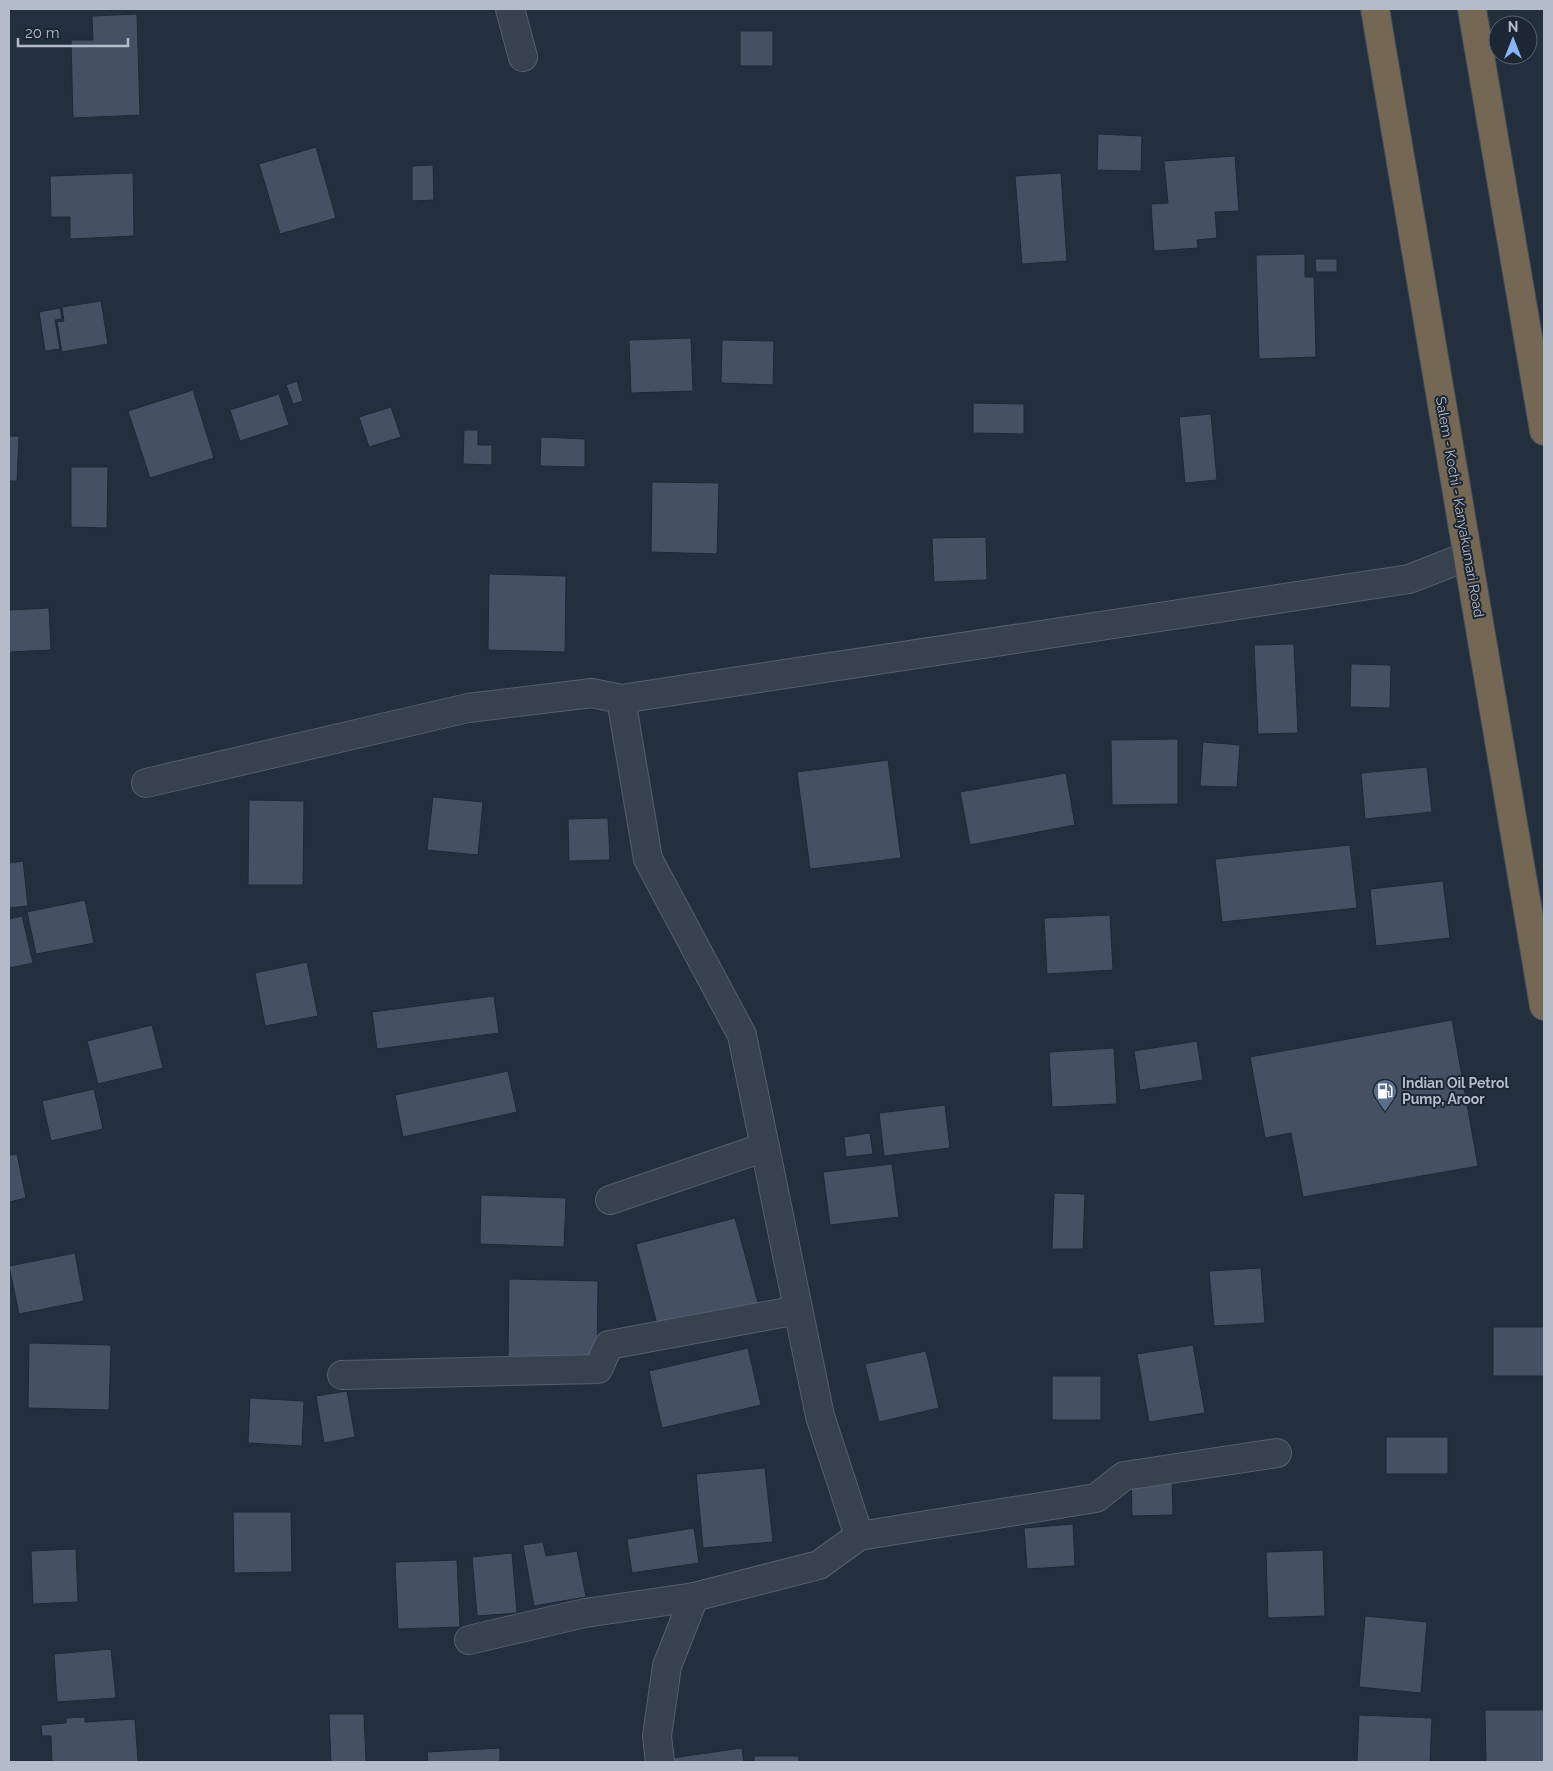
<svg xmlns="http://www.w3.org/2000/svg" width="1553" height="1771" font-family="Raleway,sans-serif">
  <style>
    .building { fill: #455162; stroke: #1f2835 }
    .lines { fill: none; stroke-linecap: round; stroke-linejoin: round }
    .minor-casing { stroke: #565f6c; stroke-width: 30 }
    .highway-casing { stroke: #434c59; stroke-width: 30 }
    .minor { stroke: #38414e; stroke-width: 28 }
    .highway { stroke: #746855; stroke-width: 28 }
    .labels { text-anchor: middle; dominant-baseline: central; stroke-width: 4; stroke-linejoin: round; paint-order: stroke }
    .street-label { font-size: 14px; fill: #b4bcc9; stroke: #1d2633 }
    .poi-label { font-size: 14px; font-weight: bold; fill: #b4bcc9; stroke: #1d2633; text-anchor: start }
  </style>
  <rect width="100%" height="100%" fill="#242f3e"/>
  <!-- building -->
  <g class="building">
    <path d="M 137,14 L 140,115 L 73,118 L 71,40 L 93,40 L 92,16 Z"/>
    <rect x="740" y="31" width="33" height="35"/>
    <path d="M 1098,134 L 1142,136 L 1141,171 L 1097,170 Z"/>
    <path d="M 316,147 L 336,218 L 280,234 L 259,164 Z"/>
    <path d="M 1235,156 L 1239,211 L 1215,212 L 1217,238 L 1197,240 L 1198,248 L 1154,251 L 1151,204 L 1168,203 L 1164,161 Z"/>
    <path d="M 433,165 L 434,200 L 412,201 L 412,166 Z"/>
    <path d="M 133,173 L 134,236 L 70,239 L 70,217 L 51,217 L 50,176 Z"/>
    <path d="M 1061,173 L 1067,261 L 1022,264 L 1015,176 Z"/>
    <path d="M 1305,254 L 1305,277 L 1314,277 L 1316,357 L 1259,359 L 1256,255 Z"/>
    <path d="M 1315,259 L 1337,259 L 1337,272 L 1316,272 Z"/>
    <path d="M 101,301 L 108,344 L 62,352 L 57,322 L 64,321 L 62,307 Z"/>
    <path d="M 60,308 L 62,319 L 55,320 L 60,349 L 45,351 L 39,312 Z"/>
    <path d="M 691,338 L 693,391 L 631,393 L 629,340 Z"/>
    <path d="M 722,340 L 774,341 L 773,385 L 721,383 Z"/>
    <path d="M 297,381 L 303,401 L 293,404 L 286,385 Z"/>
    <path d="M 193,390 L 214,458 L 150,478 L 128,411 Z"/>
    <path d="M 279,394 L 289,425 L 240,441 L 230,410 Z"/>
    <path d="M 973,403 L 1024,404 L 1024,434 L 973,433 Z"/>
    <path d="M 391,407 L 401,437 L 369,447 L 359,417 Z"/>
    <path d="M 1211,414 L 1217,480 L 1185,483 L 1179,417 Z"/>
    <path d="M 464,430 L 478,430 L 478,445 L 492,445 L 492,465 L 463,464 Z"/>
    <path d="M 9,436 L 19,436 L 17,481 L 9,481 Z"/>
    <path d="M 541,437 L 585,439 L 585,467 L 540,466 Z"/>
    <path d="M 71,467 L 108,467 L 107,528 L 71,527 Z"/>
    <path d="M 652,482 L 719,483 L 717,554 L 651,552 Z"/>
    <path d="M 986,537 L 987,580 L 934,582 L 932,538 Z"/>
    <path d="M 489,574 L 566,576 L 565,652 L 488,650 Z"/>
    <path d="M 49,608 L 51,650 L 9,652 L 9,610 Z"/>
    <path d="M 1294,644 L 1298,733 L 1258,734 L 1254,645 Z"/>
    <path d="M 1351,664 L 1391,665 L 1390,708 L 1350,707 Z"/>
    <path d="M 1178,739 L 1178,804 L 1112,805 L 1111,740 Z"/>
    <path d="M 1203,742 L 1240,745 L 1237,787 L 1200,786 Z"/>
    <path d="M 888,760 L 901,858 L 810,869 L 797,772 Z"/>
    <path d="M 1427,767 L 1432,812 L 1365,819 L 1361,773 Z"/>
    <path d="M 1066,773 L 1075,825 L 970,845 L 960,792 Z"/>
    <path d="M 433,797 L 483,802 L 478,855 L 427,850 Z"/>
    <path d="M 249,800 L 304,801 L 303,885 L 248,885 Z"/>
    <path d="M 608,818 L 610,860 L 569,861 L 568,819 Z"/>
    <path d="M 1350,845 L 1357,908 L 1222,922 L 1215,859 Z"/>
    <path d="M 23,861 L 28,906 L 9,908 L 9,863 Z"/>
    <path d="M 1443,881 L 1450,938 L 1376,946 L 1370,889 Z"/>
    <path d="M 85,900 L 94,943 L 36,954 L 27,912 Z"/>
    <path d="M 1110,915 L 1113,970 L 1047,974 L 1044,918 Z"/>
    <path d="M 22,916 L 33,963 L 9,968 L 9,919 Z"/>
    <path d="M 307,962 L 318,1016 L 265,1026 L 255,973 Z"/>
    <path d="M 494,996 L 499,1033 L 377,1049 L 372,1012 Z"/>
    <path d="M 1452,1020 L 1478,1166 L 1303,1197 L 1291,1133 L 1265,1138 L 1250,1057 Z"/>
    <path d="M 152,1025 L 163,1068 L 98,1084 L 87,1041 Z"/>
    <path d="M 1197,1041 L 1203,1080 L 1140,1090 L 1134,1051 Z"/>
    <path d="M 1114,1048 L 1117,1104 L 1052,1107 L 1049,1052 Z"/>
    <path d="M 508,1071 L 517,1112 L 403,1137 L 395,1095 Z"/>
    <path d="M 94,1089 L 103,1129 L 51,1141 L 42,1101 Z"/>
    <path d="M 945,1105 L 950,1148 L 884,1156 L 879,1113 Z"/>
    <path d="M 870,1133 L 873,1154 L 846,1157 L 844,1137 Z"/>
    <path d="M 17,1154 L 26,1198 L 9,1202 L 9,1155 Z"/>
    <path d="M 892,1164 L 899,1217 L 830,1225 L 823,1172 Z"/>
    <path d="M 1054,1193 L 1085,1194 L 1083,1249 L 1052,1249 Z"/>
    <path d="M 481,1195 L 566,1198 L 564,1247 L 480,1244 Z"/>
    <path d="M 735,1218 L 759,1306 L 659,1332 L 636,1244 Z"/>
    <path d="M 75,1253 L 84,1301 L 19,1314 L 9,1266 Z"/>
    <path d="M 1261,1268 L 1265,1323 L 1214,1326 L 1209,1271 Z"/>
    <path d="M 509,1279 L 598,1281 L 597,1359 L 508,1357 Z"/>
    <rect x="1493" y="1327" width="51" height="49"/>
    <path d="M 29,1343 L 111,1345 L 109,1410 L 28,1408 Z"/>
    <path d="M 1193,1345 L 1205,1413 L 1149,1422 L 1137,1354 Z"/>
    <path d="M 748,1348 L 761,1405 L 662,1428 L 649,1371 Z"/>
    <path d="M 926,1351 L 939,1408 L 879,1422 L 865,1364 Z"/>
    <rect x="1052" y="1376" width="49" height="44"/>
    <path d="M 347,1391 L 355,1437 L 324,1443 L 316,1396 Z"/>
    <path d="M 250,1398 L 304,1401 L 302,1446 L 248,1443 Z"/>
    <rect x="1386" y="1437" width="62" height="37"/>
    <path d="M 765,1468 L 773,1542 L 703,1548 L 696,1474 Z"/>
    <path d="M 1172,1477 L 1173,1515 L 1132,1516 L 1131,1478 Z"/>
    <path d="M 233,1512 L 291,1512 L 292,1572 L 234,1573 Z"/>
    <path d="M 1073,1524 L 1075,1566 L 1027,1569 L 1024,1528 Z"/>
    <path d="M 694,1528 L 699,1563 L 632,1573 L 627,1539 Z"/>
    <path d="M 543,1542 L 546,1556 L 577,1551 L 586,1597 L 534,1606 L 523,1545 Z"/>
    <path d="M 76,1549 L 78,1602 L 33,1604 L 31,1551 Z"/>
    <path d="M 1323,1550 L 1325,1616 L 1268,1618 L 1266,1552 Z"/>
    <path d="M 512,1553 L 517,1613 L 477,1616 L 472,1557 Z"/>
    <path d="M 457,1560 L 460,1627 L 398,1629 L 395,1562 Z"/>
    <path d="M 1365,1616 L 1427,1622 L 1421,1693 L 1359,1687 Z"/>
    <path d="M 111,1649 L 116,1698 L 57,1702 L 54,1654 Z"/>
    <path d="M 1485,1710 L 1544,1710 L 1544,1762 L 1486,1762 Z"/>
    <path d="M 329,1714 L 364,1714 L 366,1762 L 331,1762 Z"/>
    <path d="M 1359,1715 L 1432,1718 L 1430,1762 L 1357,1762 Z"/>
    <path d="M 85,1717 L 85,1722 L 135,1719 L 138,1762 L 52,1762 L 51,1736 L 42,1736 L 41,1725 L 66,1723 L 66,1718 Z"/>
    <path d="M 500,1748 L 500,1762 L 428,1762 L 427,1752 Z"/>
    <path d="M 742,1748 L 744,1762 L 673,1762 L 672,1758 Z"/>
    <rect x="754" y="1756" width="45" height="6"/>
  </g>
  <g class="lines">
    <!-- minor casing -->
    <g class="minor-casing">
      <g id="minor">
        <path d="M 510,9 L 523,57"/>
        <path d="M 621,699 L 1409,579 L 1468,556"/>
        <path d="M 146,783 L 468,708 L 592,693 L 621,699 L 648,859 L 742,1035 L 820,1416 L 859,1536 L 819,1565 L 694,1597 L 667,1666 L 657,1736 L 660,1762"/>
        <path d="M 610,1200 L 765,1147"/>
        <path d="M 342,1375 L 598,1369 L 609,1345 L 798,1310"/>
        <path d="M 859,1536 L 1096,1498 L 1124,1476 L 1277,1453"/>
        <path d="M 469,1640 L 585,1613 L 694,1597"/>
      </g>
    </g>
    <!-- highway casing -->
    <g class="highway-casing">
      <g id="highway">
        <path d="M 1375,9 L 1544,1006"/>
        <path d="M 1472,9 L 1544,431"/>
      </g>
    </g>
    <!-- minor -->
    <use href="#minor" class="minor"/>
    <!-- highway -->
    <use href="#highway" class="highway"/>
  </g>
  <!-- icons -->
  <defs>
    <g id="fuel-pin" transform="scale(1.25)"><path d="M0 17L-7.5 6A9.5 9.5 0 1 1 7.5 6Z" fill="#5c6f8a" stroke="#1d2633"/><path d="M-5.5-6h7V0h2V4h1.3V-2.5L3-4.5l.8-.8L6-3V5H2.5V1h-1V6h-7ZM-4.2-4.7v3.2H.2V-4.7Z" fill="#fff"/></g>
  </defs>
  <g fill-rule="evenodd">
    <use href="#fuel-pin" x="1385" y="1091"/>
  </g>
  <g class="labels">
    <!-- street labels -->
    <g class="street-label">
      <text transform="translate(1460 507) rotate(80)">Salem - Kochi - Kanyakumari Road</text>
    </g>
    <!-- poi labels -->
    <g class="poi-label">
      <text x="1402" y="1083">Indian Oil Petrol<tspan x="1402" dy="16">Pump, Aroor</tspan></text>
    </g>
  </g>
  <!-- border -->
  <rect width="1553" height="1771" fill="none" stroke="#b4bcc9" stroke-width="20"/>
  <!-- north arrow -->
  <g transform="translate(1513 40)"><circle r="24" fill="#1d2633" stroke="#59626f"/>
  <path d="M0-4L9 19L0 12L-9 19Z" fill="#8ab4f8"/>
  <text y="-8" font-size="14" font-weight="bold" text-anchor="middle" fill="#b4bcc9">N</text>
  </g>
  <!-- scale -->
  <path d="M18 38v8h110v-8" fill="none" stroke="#b4bcc9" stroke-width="2.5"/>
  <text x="25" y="38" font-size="15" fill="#b4bcc9" stroke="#1d2633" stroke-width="4" paint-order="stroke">20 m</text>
</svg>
